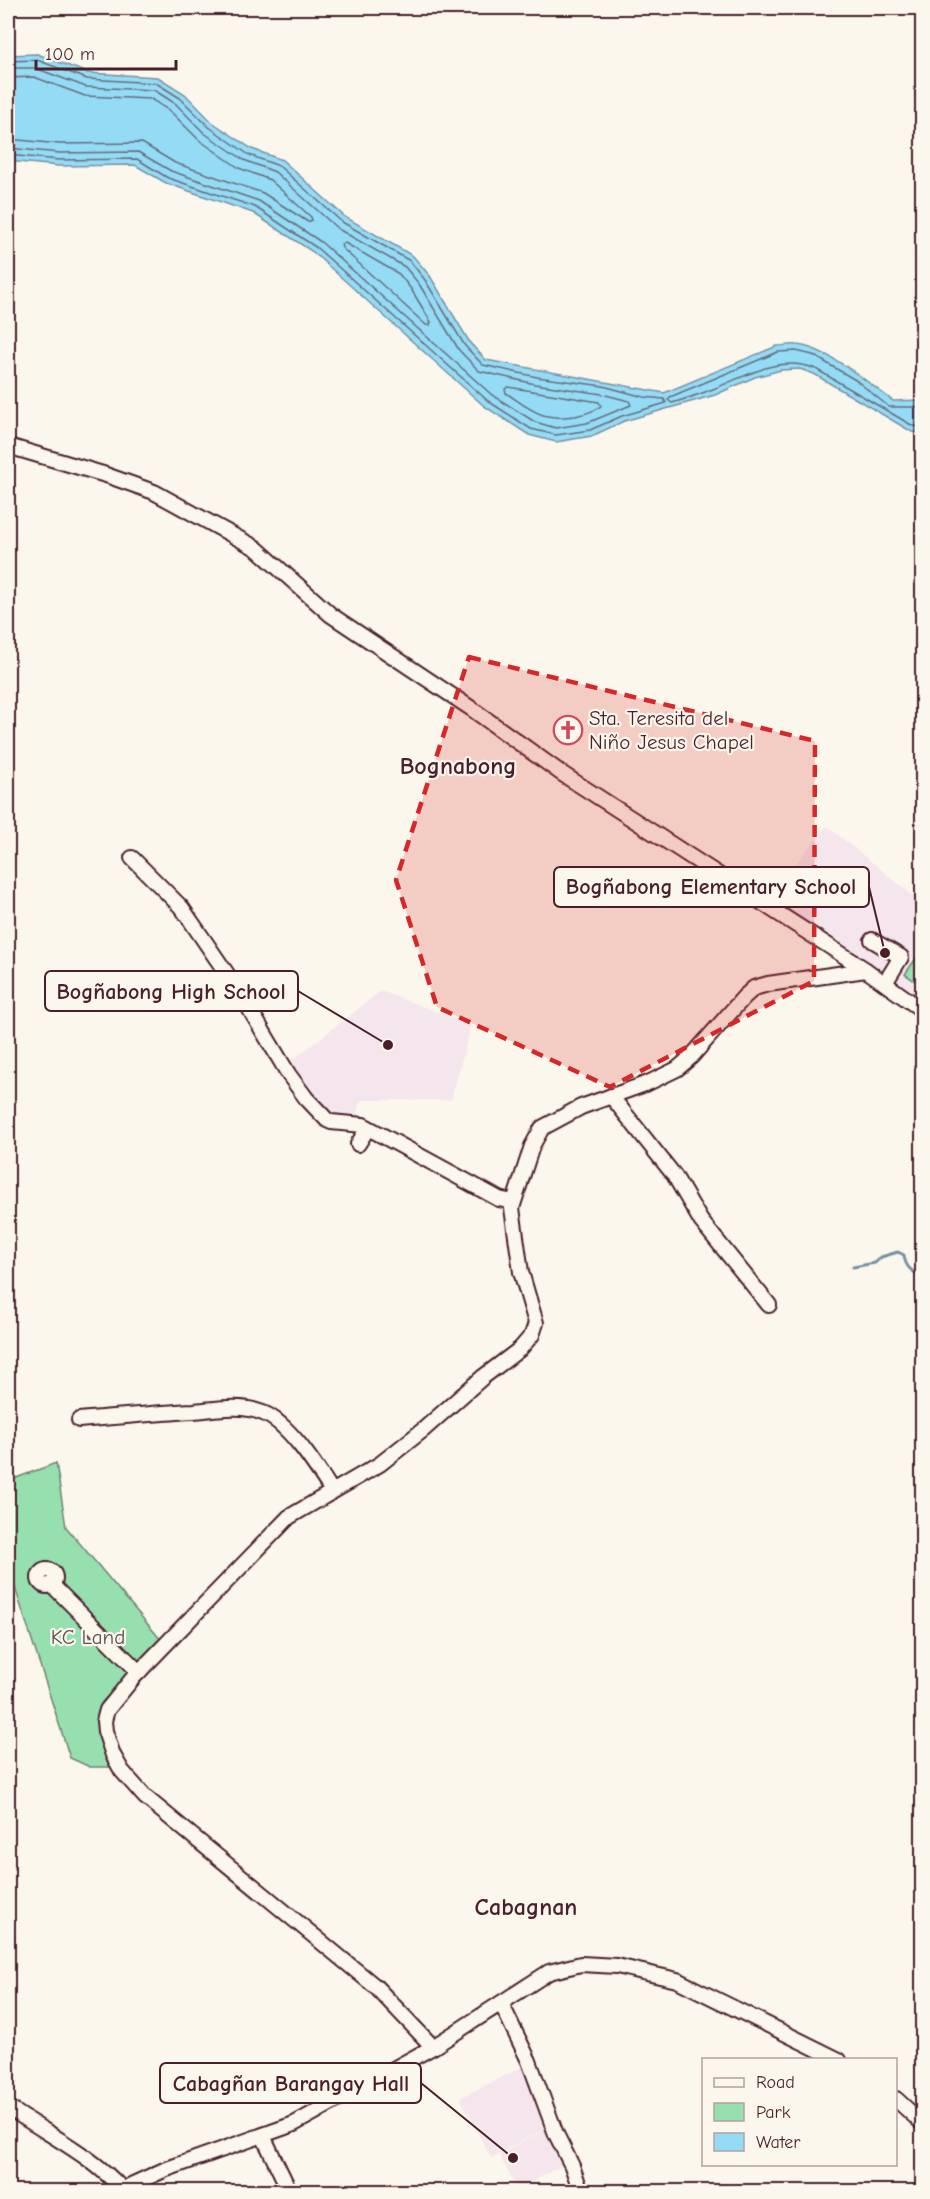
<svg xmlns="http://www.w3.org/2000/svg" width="930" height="2199" font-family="'Comic Neue',sans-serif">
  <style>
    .built { fill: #f4e6ec }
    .green { fill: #96e0b0; stroke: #70806e; stroke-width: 1.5 }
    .water { fill: #94dcf5; stroke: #7690a4; stroke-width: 1.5 }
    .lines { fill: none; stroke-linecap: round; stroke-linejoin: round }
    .shore { stroke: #686b7c; stroke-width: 1.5 }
    .stream { stroke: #7690a4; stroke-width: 3 }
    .minor-casing { stroke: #4a1f2b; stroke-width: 18 }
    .minor { stroke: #fbf7ec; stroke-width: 14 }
    .marked { fill: #d62828; fill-opacity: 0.2; stroke: #d62828; stroke-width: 4.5; stroke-dasharray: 12 8; stroke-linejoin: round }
    .labels { text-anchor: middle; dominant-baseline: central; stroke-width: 4.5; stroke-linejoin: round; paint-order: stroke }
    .poi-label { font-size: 21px; fill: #4a1f2b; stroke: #fbf7ec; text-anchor: start }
    .park-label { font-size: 21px; fill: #5d4f4c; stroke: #fbf7ec }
    .quarter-label { font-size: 24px; font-weight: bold; fill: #4a1f2b; stroke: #fbf7ec }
    .leader { fill: none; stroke: #4a1f2b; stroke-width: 2 }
    .callout-dot { fill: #4a1f2b; stroke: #fbf7ec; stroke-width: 2 }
    .callout { fill: #fbf7ec; stroke: #4a1f2b; stroke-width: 2 }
    .callout-label { font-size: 22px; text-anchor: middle; font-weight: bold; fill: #4a1f2b }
  </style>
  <rect width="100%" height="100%" fill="#fbf7ec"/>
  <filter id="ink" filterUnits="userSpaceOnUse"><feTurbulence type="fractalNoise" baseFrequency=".0167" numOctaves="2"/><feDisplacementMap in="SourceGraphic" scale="12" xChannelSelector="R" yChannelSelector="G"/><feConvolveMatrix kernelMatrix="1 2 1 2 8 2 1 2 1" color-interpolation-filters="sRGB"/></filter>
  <g filter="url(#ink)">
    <!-- built -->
    <g class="built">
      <path d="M 827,826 L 922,903 L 922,1003 L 759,893 L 769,877 L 779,883 Z"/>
      <path d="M 381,991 L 471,1025 L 451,1100 L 361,1100 L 355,1118 L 331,1118 L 285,1066 Z"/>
      <path d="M 526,2065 L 550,2126 L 491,2158 L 460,2098 Z"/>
      <path d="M 549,2127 L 565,2163 L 518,2190 L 499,2155 Z"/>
    </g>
    <!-- green -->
    <g class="green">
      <path d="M 917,957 L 922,961 L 922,986 L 905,974 Z"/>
      <path d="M 56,1463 L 66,1527 L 161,1640 L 102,1702 L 98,1726 L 112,1767 L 90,1767 L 70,1758 L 8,1566 L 8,1481 Z"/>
    </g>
    <!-- water -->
    <path class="water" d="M 37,54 L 88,73 L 158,77 L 185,94 L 212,122 L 252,149 L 282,160 L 345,217 L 413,256 L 430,276 L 470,343 L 486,360 L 664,393 L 777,346 C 783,346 790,344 796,345 C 826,347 869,383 893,401 L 922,400 L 922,433 L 912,432 L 814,374 L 800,369 L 781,370 L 755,377 L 715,395 L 624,421 L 592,436 L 556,442 L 529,435 L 484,406 L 313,252 L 253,213 L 166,183 L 135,165 L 59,166 L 8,161 L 8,55 Z"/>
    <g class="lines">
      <!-- shore -->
      <g class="shore">
        <path d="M 8,61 L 37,60 L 87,79 L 156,83 L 180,98 L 209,127 L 249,155 L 279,166 L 342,222 L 410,261 L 425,280 L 465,346 L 483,365 L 537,377 L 603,386 L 644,397 L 664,399 L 666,403 L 622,416 L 590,430 L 556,435 L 531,429 L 488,401 L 317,248 L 255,207 L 168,178 L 137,159 L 59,160 L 8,155"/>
        <path d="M 8,68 L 35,68 L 86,87 L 154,90 L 176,104 L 204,133 L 244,160 L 275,172 L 338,229 L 405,267 L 419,284 L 459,350 L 479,371 L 535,384 L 602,394 L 629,401 L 631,405 L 587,423 L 556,428 L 535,422 L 492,395 L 321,242 L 259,201 L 171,171 L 138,152 L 60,153 L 8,148"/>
        <path d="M 8,78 L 34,77 L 85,96 L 151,99 L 170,111 L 199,140 L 239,168 L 270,180 L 311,217 L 312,220 L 308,222 L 263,193 L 175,163 L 142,143 L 60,144 L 8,139"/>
        <path d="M 345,243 L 399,274 L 411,289 L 431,322 L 430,325 L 426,325 L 342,248 L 341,244 Z"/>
        <path d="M 508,387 L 599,402 L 601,406 C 594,412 584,414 575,416 C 541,421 532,410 506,393 L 505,389 Z"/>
        <path d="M 922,407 L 889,407 L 857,381 L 813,355 L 796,351 L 778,352 L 670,397 L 668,400 L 672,403 C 686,399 700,394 713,389 C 747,376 779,354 816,369 L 913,426 L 922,427"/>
      </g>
      <!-- stream -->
      <path class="stream" d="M 853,1267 L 875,1263 L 881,1257 L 898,1252 L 904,1255 C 905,1267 912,1272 922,1276"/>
      <!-- minor casing -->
      <g class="minor-casing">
        <g id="minor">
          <path d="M 8,446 L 106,475 L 154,492 L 256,548 L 331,615 L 472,709 L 561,773 L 866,970 L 922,1010"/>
          <path d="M 132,858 L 182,908 L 240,993 L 289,1075 L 306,1098 L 327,1120 L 331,1122 L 363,1125 L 499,1199 L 513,1202"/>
          <path d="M 872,940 L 901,957 L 885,983"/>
          <path d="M 611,1096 L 674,1175 L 701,1221 L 769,1305"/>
          <path d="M 358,1144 L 368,1128"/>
          <path d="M 79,1420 C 118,1417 156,1413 194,1411 C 217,1409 241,1404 263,1413 C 289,1423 317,1468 332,1491"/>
          <circle cx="47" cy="1578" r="8"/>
          <path d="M 51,1584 L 139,1672"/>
          <path d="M 501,2003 L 529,2061 L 556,2134 L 572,2166 L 581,2192"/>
          <path d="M 433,2047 L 376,1987 L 145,1797 L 122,1771 L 113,1755 L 105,1731 L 104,1721 L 107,1710 L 133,1678 L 289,1517 L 380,1464 L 423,1430 L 483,1377 L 520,1349 L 532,1335 L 536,1323 L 521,1272 L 512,1208 L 532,1146 L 542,1128 L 581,1107 L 648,1083 L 677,1069 L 691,1057 L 744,997 L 754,988 L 768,984 L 866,970"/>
          <path d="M 896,2099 L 922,2123"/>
          <path d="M 8,2107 C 48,2135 89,2153 123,2190"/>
          <path d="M 263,2136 L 290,2192"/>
          <path d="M 121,2192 L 131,2185 L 164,2170 L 294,2124 L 433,2047 L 549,1972 L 581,1964 L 617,1966 L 677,1980 L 839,2060"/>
        </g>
      </g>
      <!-- minor -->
      <use href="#minor" class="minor"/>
    </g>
  </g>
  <!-- marked area -->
  <path class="marked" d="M 469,657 L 815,741 L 814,981 L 610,1087 L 437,1007 L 396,880 Z"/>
  <!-- icons -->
  <defs>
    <g id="church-ring" transform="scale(1.5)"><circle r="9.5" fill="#fbf7ec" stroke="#d1495b" stroke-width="1.5"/><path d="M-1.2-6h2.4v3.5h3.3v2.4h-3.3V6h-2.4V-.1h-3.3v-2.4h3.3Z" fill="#d1495b"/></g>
  </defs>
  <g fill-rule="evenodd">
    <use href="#church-ring" x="568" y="730"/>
  </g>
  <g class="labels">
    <!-- poi labels -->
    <g class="poi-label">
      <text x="589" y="718">Sta. Teresita del<tspan x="589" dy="24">Niño Jesus Chapel</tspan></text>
    </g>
    <!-- park labels -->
    <g class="park-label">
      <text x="88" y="1637">KC Land</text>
    </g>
    <!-- quarter labels -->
    <g class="quarter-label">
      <text x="458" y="766">Bognabong</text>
      <text x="526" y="1907">Cabagnan</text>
    </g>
  </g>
  <!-- callouts -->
  <path class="leader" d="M885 953L869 887M388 1045L298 991M513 2158L421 2083"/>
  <g class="callout-dot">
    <circle cx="885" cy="953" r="6"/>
    <circle cx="388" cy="1045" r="6"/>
    <circle cx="513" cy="2158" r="6"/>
  </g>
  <g class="callout">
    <rect x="554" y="867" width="315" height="40" rx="6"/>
    <rect x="45" y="971" width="253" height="40" rx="6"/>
    <rect x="160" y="2063" width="261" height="40" rx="6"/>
  </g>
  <g class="callout-label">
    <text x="711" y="894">Bogñabong Elementary School</text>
    <text x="171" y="999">Bogñabong High School</text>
    <text x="291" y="2091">Cabagñan Barangay Hall</text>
  </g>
  <!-- margin -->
  <rect width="930" height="2199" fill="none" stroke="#fbf7ec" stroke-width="30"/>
  <rect x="15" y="15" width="900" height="2169" fill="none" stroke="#4a1f2b" stroke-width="2" filter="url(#ink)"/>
  <!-- legend -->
  <rect x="702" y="2058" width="195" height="108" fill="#fbf7ec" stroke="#b4a19f" stroke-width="1.5"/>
  <rect x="714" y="2078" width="30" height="9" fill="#fbf7ec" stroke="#b4a19f" stroke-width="1.5"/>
  <text x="756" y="2088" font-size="18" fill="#4a1f2b">Road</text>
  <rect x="714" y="2103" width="30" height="18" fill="#96e0b0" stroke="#b4a19f" stroke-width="1.5"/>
  <text x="756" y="2118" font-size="18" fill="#4a1f2b">Park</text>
  <rect x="714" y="2133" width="30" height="18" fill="#94dcf5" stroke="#b4a19f" stroke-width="1.5"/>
  <text x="756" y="2148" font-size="18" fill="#4a1f2b">Water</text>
  <!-- scale -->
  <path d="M36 60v9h140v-9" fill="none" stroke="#4a1f2b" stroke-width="3"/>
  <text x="45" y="60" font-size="18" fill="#4a1f2b" stroke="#fbf7ec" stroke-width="4.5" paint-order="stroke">100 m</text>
</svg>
